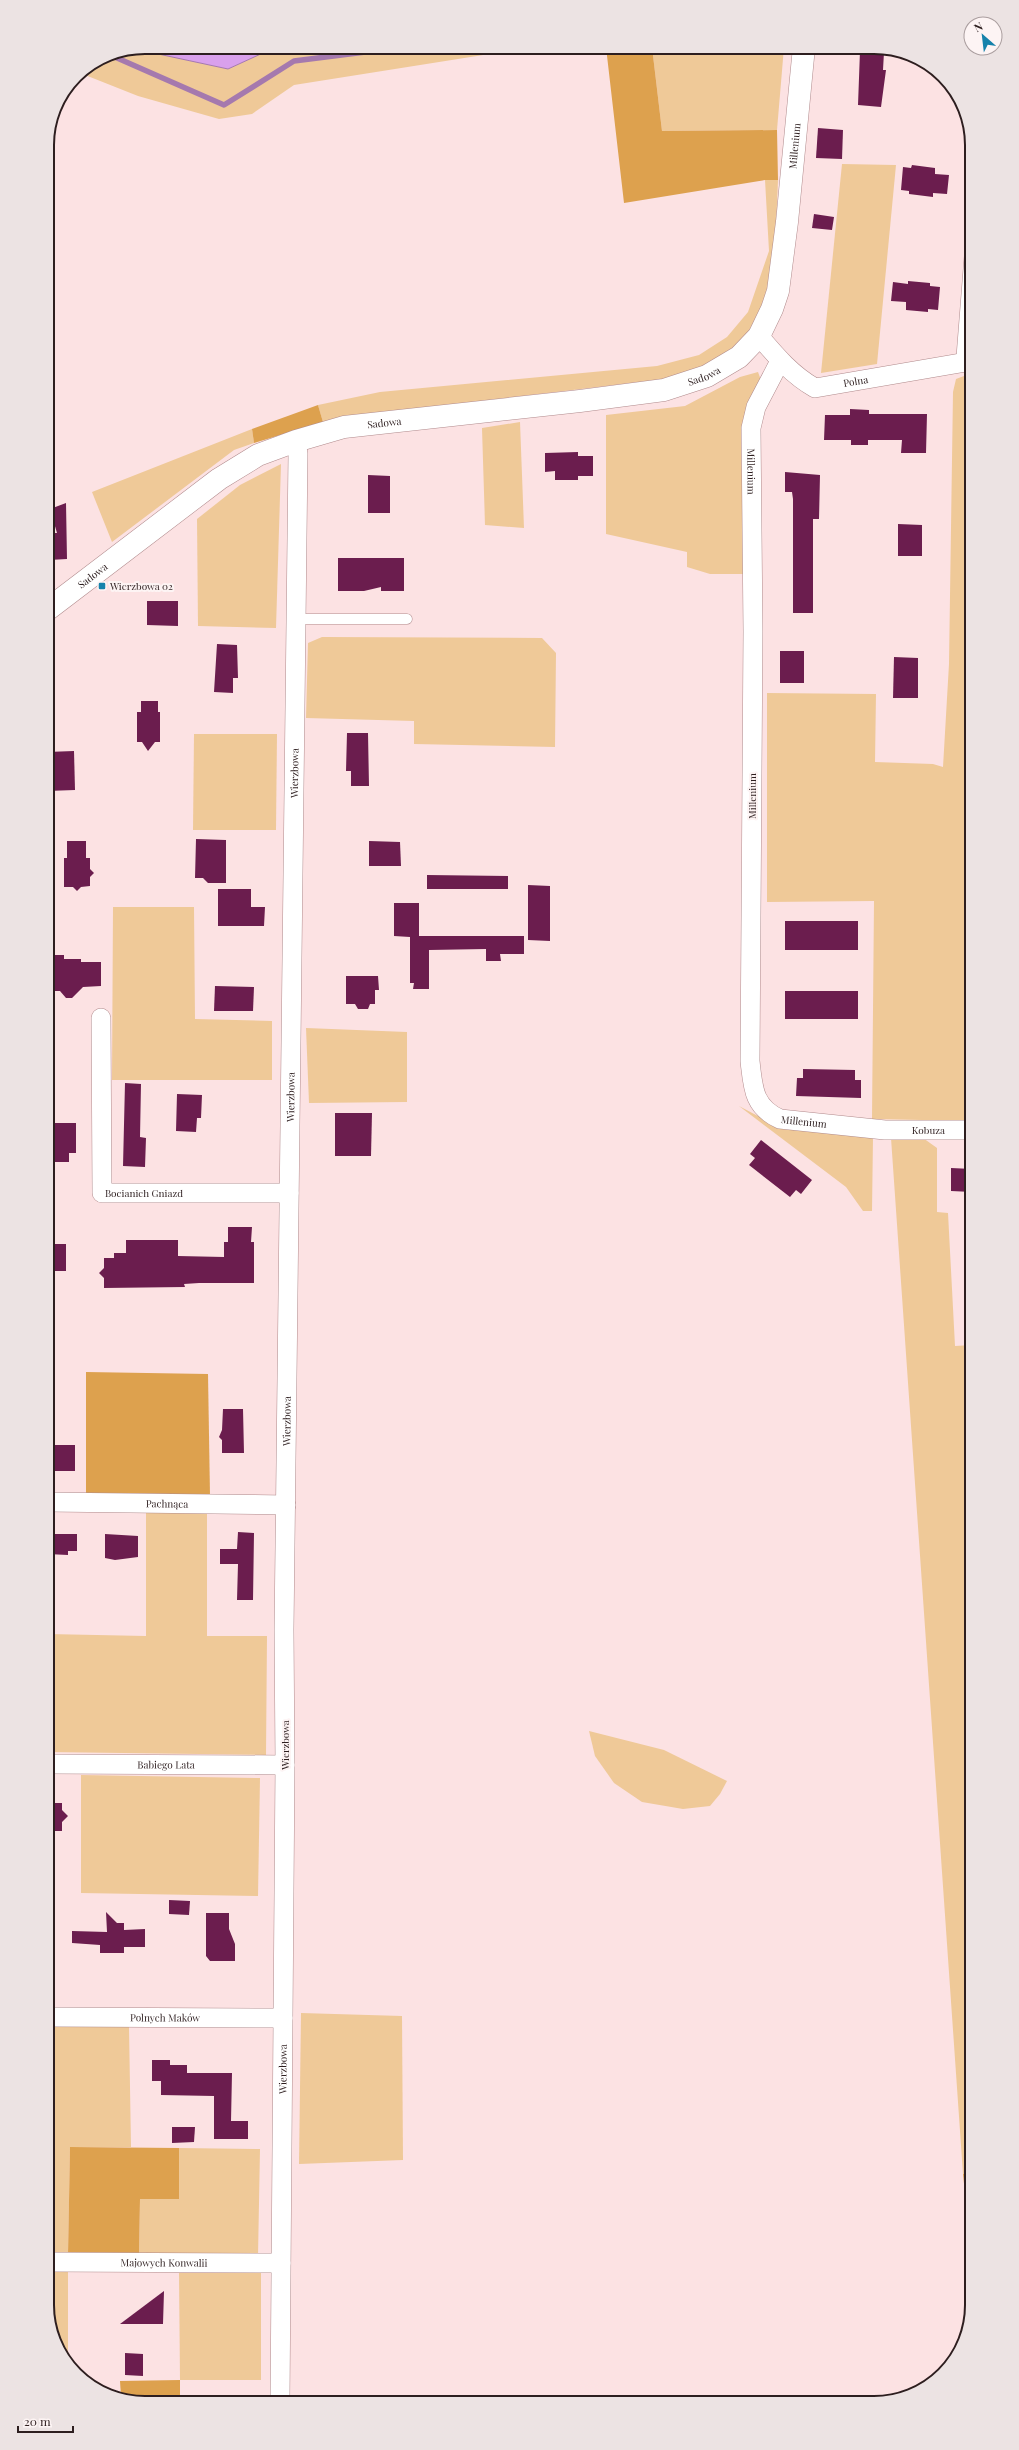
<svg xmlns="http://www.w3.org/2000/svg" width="1019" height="2450" font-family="'Playfair Display',serif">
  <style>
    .green { fill: #efc998 }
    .forest { fill: #dda14e }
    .water { fill: #d9a0ec; stroke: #a579ae }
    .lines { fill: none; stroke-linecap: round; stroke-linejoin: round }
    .stream { stroke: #a579ae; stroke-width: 5.5 }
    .building { fill: #6b1d4e }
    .service-casing { stroke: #b08a8c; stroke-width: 11 }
    .minor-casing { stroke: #b08a8c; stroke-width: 20 }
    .tertiary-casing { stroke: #b08a8c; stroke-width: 23 }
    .service { stroke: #fff; stroke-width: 10 }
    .minor { stroke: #fff; stroke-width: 19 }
    .tertiary { stroke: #fff; stroke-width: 22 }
    .poi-dot { fill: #1682ab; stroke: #fdf4f4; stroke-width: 1.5 }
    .labels { text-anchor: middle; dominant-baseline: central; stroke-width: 4; stroke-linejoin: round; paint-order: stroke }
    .street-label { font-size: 10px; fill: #2d1e1f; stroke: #fdf4f4 }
    .poi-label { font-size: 10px; fill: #2d1e1f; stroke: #fdf4f4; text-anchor: start }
    .rim { fill: none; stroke: #2d1e1f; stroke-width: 2 }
  </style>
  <rect width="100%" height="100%" fill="#fce2e3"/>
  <!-- green -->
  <g class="green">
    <path d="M 276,47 L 533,47 L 294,85 L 252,114 L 219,119 L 138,96 L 80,73 L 108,54 L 135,49 L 228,69 Z"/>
    <path d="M 652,47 L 784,47 L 777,130 L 662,131 Z"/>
    <path d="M 842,164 L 896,165 L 877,364 L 821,373 Z"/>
    <path d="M 765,180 L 778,180 C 775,248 777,337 703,369 C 693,373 683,375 673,378 L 362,415 L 323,422 L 318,405 L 380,392 L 657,366 L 699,355 L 727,337 L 748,312 L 769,251 Z"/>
    <path d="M 758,372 L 762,383 L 741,433 L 744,574 L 710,574 L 687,567 L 687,552 L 606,534 L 606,415 L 685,406 L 740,377 Z"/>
    <path d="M 972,373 L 972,1121 L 872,1119 L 874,901 L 767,902 L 767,693 L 876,694 L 875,762 L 933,764 L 943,767 L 949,664 L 953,392 L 956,379 Z"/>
    <path d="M 520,422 L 524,528 L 485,525 L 482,428 Z"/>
    <path d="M 252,429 L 254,443 L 234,450 L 112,542 L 92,492 Z"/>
    <path d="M 281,464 L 276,628 L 198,626 L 197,519 L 240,485 Z"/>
    <path d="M 322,637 L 542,638 L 556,653 L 555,747 L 414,744 L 414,721 L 306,718 L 308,643 Z"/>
    <path d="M 194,734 L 277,734 L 276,830 L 193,830 Z"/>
    <path d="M 113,907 L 194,907 L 195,1019 L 272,1021 L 272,1080 L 112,1080 Z"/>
    <path d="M 306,1028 L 407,1032 L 407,1102 L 309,1103 Z"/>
    <path d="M 739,1106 L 782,1129 L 873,1137 L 872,1211 L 863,1211 L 846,1187 Z"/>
    <path d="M 891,1138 L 923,1138 L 937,1148 L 937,1212 L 948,1213 L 955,1346 L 972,1345 L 972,2173 L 963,2174 Z"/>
    <path d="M 146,1513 L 207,1513 L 207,1636 L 267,1636 L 266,1755 L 47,1752 L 47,1634 L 146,1636 Z"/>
    <path d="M 589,1731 L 664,1750 L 727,1781 L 720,1794 L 710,1806 L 683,1809 L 642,1802 L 614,1783 L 595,1756 Z"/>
    <path d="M 81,1775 L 260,1778 L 258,1896 L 81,1893 Z"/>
    <path d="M 301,2013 L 402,2016 L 403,2160 L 299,2164 Z"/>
    <path d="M 47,2025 L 129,2026 L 131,2147 L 70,2147 L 68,2254 L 47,2254 Z"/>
    <path d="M 179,2148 L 260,2149 L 258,2256 L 139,2254 L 140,2199 L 178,2199 Z"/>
    <path d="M 47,2270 L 68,2270 L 68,2358 L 52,2336 L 47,2305 Z"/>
    <path d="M 179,2273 L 261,2273 L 261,2380 L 180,2380 Z"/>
  </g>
  <!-- forest -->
  <g class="forest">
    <path d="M 606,47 L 652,47 L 662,131 L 777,130 L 778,180 L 765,180 L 624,203 Z"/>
    <path d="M 318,405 L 323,422 L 254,443 L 252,429 Z"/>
    <path d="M 86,1372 L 208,1374 L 210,1496 L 86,1494 Z"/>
    <path d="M 70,2147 L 179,2148 L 179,2199 L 140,2199 L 139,2254 L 68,2254 Z"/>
    <path d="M 972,2173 L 972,2261 L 963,2174 Z"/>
    <path d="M 180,2380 L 180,2403 L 138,2403 L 121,2396 L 120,2381 Z"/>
  </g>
  <!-- water -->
  <path class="water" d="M 145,47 L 276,47 L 228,69 L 135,49 Z"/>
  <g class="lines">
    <!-- stream -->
    <path class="stream" d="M 108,54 L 224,105 L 294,61 L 405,47"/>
  </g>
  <!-- building -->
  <g class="building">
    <path d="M 860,51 L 884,52 L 883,70 L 886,70 L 881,107 L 858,105 Z"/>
    <path d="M 818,128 L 843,130 L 842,159 L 816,158 Z"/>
    <path d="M 912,165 L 935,168 L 935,174 L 949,175 L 947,194 L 933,193 L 933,197 L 909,194 L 909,191 L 901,190 L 903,167 L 911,168 Z"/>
    <path d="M 814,214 L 834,217 L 832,230 L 812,228 Z"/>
    <path d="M 908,281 L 930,283 L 930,286 L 940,287 L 938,310 L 928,309 L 928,312 L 906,310 L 906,302 L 891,301 L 893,282 L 908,284 Z"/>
    <path d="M 850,409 L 869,410 L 869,414 L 927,414 L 926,453 L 901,453 L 902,440 L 868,440 L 868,445 L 851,445 L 851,440 L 824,440 L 825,415 L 850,415 Z"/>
    <path d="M 578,452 L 578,456 L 593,456 L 593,476 L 578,476 L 578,480 L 555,480 L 555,471 L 545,472 L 545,453 Z"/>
    <path d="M 785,472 L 820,475 L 819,519 L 813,519 L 813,613 L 793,613 L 793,499 L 792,492 L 785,492 Z"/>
    <path d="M 368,475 L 390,476 L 390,513 L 368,513 Z"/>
    <path d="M 66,503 L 67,559 L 49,560 L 48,533 L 57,533 L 50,509 Z"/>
    <path d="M 898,524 L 922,525 L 922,556 L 898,556 Z"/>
    <path d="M 338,558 L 404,558 L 404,591 L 381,591 L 381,587 L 364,591 L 338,591 Z"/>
    <path d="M 147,601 L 178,601 L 178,626 L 147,625 Z"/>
    <path d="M 217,644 L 237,645 L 238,678 L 233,678 L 233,693 L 214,692 Z"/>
    <rect x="780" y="651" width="24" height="32"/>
    <path d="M 894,657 L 918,658 L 918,698 L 893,698 Z"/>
    <path d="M 141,701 L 158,701 L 158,712 L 160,712 L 160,742 L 155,742 L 148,751 L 142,742 L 137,742 L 137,712 L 141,712 Z"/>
    <path d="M 347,733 L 368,733 L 369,786 L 351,786 L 351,771 L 346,771 Z"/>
    <path d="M 74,751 L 75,790 L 47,791 L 47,752 Z"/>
    <path d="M 196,839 L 226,840 L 226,883 L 208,883 L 203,878 L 195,878 Z"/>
    <path d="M 67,841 L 86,841 L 86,858 L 90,858 L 90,869 L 94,873 L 90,877 L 90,886 L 81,887 L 77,891 L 73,887 L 64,887 L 64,858 L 67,858 Z"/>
    <path d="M 369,841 L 400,842 L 401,866 L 369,866 Z"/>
    <path d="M 427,875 L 508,876 L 508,889 L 427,889 Z"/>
    <path d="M 528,885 L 550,886 L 550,941 L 528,940 Z"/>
    <path d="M 218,889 L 251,889 L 251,907 L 265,907 L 264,926 L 218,926 Z"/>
    <path d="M 394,903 L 419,903 L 419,936 L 524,936 L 524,954 L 500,954 L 501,961 L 486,961 L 486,949 L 429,950 L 429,989 L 413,989 L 414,983 L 410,983 L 410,937 L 394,936 Z"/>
    <rect x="785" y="921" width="73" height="29"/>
    <path d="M 47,955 L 64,955 L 64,959 L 81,959 L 81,962 L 101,962 L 101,986 L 83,987 L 72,998 L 66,998 L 60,991 L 47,991 Z"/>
    <path d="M 346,976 L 378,976 L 379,990 L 375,990 L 375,1004 L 370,1004 L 368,1009 L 358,1009 L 355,1004 L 346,1004 Z"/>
    <path d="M 215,986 L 254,987 L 253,1011 L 214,1011 Z"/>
    <rect x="785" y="991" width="73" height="28"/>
    <path d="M 803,1069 L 855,1070 L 855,1080 L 861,1080 L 861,1098 L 796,1096 L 797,1078 L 803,1078 Z"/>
    <path d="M 125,1083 L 141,1084 L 140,1137 L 146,1138 L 145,1167 L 123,1166 Z"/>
    <path d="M 177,1094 L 202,1095 L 201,1118 L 197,1118 L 196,1132 L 176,1131 Z"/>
    <path d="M 335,1113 L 372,1113 L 371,1156 L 335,1156 Z"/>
    <path d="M 47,1123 L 76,1123 L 76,1153 L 69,1153 L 69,1162 L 52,1162 L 52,1153 L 47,1153 Z"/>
    <path d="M 761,1140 L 812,1180 L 801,1194 L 796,1190 L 790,1197 L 749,1165 L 755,1158 L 750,1154 Z"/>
    <path d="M 951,1168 L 972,1169 L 972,1192 L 951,1191 Z"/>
    <path d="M 228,1227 L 252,1227 L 251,1242 L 254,1242 L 254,1283 L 199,1283 L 184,1284 L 185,1287 L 104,1288 L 104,1278 L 99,1273 L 104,1268 L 104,1258 L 114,1258 L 114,1253 L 126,1253 L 126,1240 L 178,1240 L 178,1256 L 224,1257 L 224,1242 L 228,1242 Z"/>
    <rect x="47" y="1244" width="19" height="27"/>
    <path d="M 223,1409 L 243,1409 L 244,1453 L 222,1453 L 222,1440 L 219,1437 L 222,1430 Z"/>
    <rect x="47" y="1445" width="28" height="26"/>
    <path d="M 238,1532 L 254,1533 L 253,1600 L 237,1600 L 238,1564 L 220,1564 L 220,1549 L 237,1549 Z"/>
    <path d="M 47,1534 L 77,1534 L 77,1551 L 68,1551 L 68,1555 L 47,1554 Z"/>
    <path d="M 105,1534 L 138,1536 L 138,1557 L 115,1560 L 105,1558 Z"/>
    <path d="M 47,1803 L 62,1803 L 62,1810 L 68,1816 L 62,1822 L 62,1831 L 47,1831 Z"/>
    <path d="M 169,1900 L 190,1901 L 189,1915 L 169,1914 Z"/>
    <path d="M 106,1912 L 117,1923 L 124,1923 L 124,1930 L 145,1929 L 145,1947 L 124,1947 L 124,1953 L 100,1953 L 100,1945 L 72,1943 L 72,1931 L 107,1932 Z"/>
    <path d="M 206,1913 L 229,1913 L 229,1929 L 235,1944 L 235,1961 L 210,1961 L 206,1956 Z"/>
    <path d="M 152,2060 L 170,2060 L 170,2065 L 187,2065 L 187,2073 L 232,2073 L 231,2121 L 248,2121 L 248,2139 L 214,2139 L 214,2096 L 161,2095 L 161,2081 L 152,2081 Z"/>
    <path d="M 172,2127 L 195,2127 L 194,2142 L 172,2143 Z"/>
    <path d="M 164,2291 L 163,2324 L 120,2324 Z"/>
    <path d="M 125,2353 L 143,2354 L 143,2376 L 125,2375 Z"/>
  </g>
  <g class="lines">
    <!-- service casing -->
    <g class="service-casing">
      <g id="service">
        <path d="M 961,363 L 972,225"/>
        <path d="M 295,619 L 407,619"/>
      </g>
    </g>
    <!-- minor casing -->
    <g class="minor-casing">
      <g id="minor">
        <path id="s1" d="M 759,336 C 776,356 792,375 815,388 L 972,361"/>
        <path id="s2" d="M 780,361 L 756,407 L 751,428 L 753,631 L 750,1061 C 753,1087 753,1107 780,1119 L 885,1130 L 972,1130"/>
        <path id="s3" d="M 101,1018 L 102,1193 L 289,1193"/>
        <path id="s4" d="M 47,1502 L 286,1505"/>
        <path id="s5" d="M 47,1764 L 285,1765"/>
        <path id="s6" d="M 47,2017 L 283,2018"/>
        <path id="s7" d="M 47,2262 L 281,2263"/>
        <path id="s8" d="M 280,2402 L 285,1765 L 284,1630 L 298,454 L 296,441"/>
      </g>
    </g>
    <!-- tertiary casing -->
    <g class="tertiary-casing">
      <g id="tertiary">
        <path id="s9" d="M 47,610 L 219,479 L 258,455 L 296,441 L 344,427 L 580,401 L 664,390 L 707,376 L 739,357 L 759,336 L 772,309 L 778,291 L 787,222 L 804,47"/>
      </g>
    </g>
    <!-- service -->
    <use href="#service" class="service"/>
    <!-- minor -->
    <use href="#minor" class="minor"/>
    <!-- tertiary -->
    <use href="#tertiary" class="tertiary"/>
  </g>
  <!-- markers -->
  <rect class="poi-dot" x="98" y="582" width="8" height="8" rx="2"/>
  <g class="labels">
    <!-- street labels -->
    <g class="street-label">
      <text stroke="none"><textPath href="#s9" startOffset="981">Millenium</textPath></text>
      <text stroke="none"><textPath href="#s9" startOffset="717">Sadowa</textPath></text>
      <text stroke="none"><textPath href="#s1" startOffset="118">Polna</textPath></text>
      <text stroke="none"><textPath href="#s9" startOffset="393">Sadowa</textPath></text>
      <text stroke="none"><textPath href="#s2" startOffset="117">Millenium</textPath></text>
      <text stroke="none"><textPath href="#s9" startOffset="57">Sadowa</textPath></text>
      <text stroke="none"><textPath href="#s8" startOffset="1629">Wierzbowa</textPath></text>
      <text transform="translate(752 796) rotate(-90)">Millenium</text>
      <text stroke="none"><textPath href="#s8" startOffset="1305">Wierzbowa</textPath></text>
      <text stroke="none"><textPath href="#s2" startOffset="800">Millenium</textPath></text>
      <text stroke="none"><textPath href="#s2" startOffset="925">Kobuza</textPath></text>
      <text stroke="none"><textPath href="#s3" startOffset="217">Bocianich Gniazd</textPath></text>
      <text stroke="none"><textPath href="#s8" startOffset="981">Wierzbowa</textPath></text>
      <text stroke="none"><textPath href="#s4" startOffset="120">Pachnąca</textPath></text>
      <text transform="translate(285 1745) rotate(-90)">Wierzbowa</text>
      <text stroke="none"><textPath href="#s5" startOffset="119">Babiego Lata</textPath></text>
      <text stroke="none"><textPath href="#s6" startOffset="118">Polnych Maków</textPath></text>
      <text stroke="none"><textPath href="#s8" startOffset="333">Wierzbowa</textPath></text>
      <text stroke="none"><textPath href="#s7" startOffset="117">Majowych Konwalii</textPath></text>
    </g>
    <!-- poi labels -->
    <g class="poi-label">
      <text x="110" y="586">Wierzbowa 02</text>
    </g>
  </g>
  <!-- crop -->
  <path d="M0 0H1019V2450H0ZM145 54H874A91 91 0 0 1 965 145V2305A91 91 0 0 1 874 2396H145A91 91 0 0 1 54 2305V145A91 91 0 0 1 145 54Z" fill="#ece3e3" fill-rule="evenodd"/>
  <path class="rim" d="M145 54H874A91 91 0 0 1 965 145V2305A91 91 0 0 1 874 2396H145A91 91 0 0 1 54 2305V145A91 91 0 0 1 145 54Z"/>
  <!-- north arrow -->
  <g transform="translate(983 36) rotate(332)"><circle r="19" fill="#fdf4f4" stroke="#aa9e9f"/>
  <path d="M0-3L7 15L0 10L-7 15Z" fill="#1682ab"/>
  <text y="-6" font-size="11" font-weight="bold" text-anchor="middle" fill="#2d1e1f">N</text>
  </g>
  <!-- scale -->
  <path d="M18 2426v6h55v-6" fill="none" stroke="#2d1e1f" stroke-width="2"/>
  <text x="24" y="2426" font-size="12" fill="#2d1e1f" stroke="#fdf4f4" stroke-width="3" paint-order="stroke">20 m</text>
</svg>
